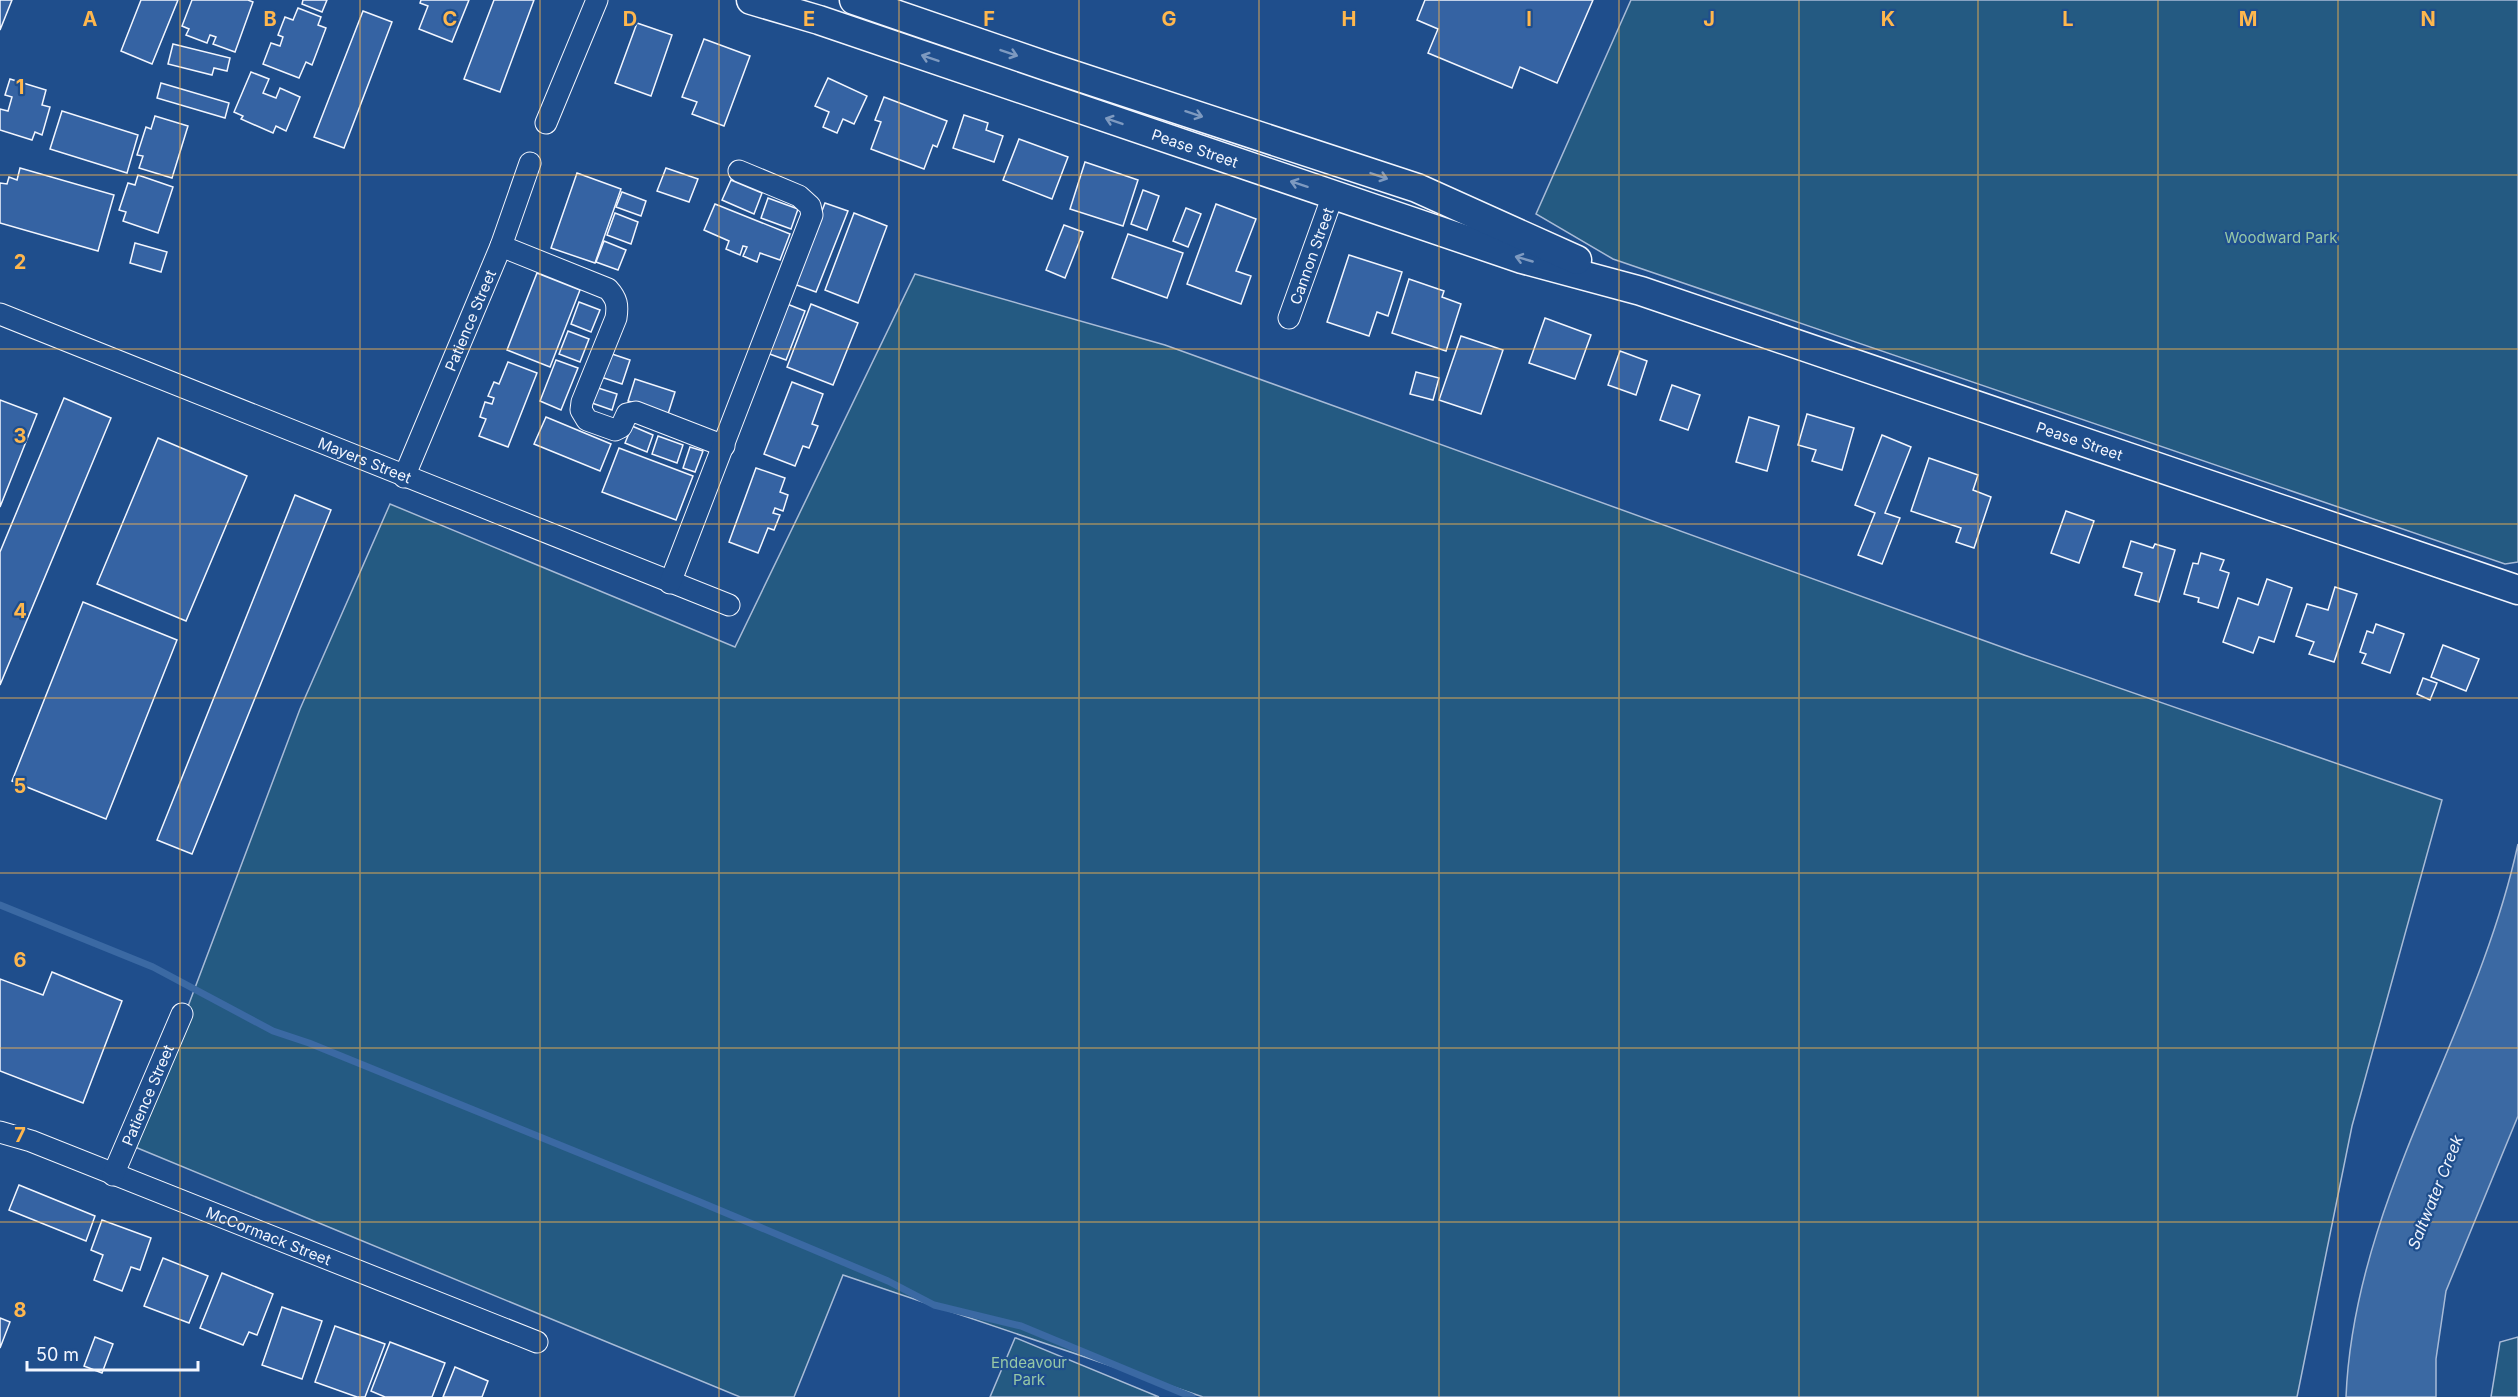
<svg xmlns="http://www.w3.org/2000/svg" width="2518" height="1397" font-family="Inter,sans-serif">
  <style>
    .green { fill: #245a82; stroke: #a8bbd7; stroke-width: 1.5 }
    .water { fill: #3b69a3; stroke: #a8bbd7; stroke-width: 1.5 }
    .lines { fill: none; stroke-linecap: round; stroke-linejoin: round }
    .stream { stroke: #3b69a3; stroke-width: 7 }
    .building { fill: #3563a3; stroke: #f2f6ff; stroke-width: 1.5 }
    .street-casing { stroke: #f2f6ff; stroke-width: 23 }
    .secondary-casing { stroke: #f2f6ff; stroke-width: 31 }
    .street { stroke: #1f4e8c; stroke-width: 21 }
    .secondary { stroke: #1f4e8c; stroke-width: 28 }
    .oneway { stroke: #7e9ac0 }
    .grid { fill: none; stroke: #ffb74d; stroke-width: 1.5; stroke-opacity: 0.55 }
    .labels { text-anchor: middle; dominant-baseline: central; stroke-width: 4.5; stroke-linejoin: round; paint-order: stroke }
    .street-label { font-size: 15px; fill: #f2f6ff; stroke: #1f4e8c }
    .park-label { font-size: 15px; fill: #97c8a6; stroke: #1f4e8c }
    .water-label { font-size: 16px; font-style: italic; fill: #f2f6ff; stroke: #1f4e8c }
    .grid-label { font-size: 20px; text-anchor: middle; font-weight: bold; fill: #ffb74d; stroke: #1f4e8c; stroke-width: 4.5; stroke-linejoin: round; paint-order: stroke }
  </style>
  <rect width="100%" height="100%" fill="#1f4e8c"/>
  <!-- green -->
  <g class="green">
    <path d="M 1631,0 L 2518,0 L 2518,562 L 2505,564 L 1613,259 L 1536,214 Z"/>
    <path d="M 915,274 L 1165,345 L 2024,655 L 2442,800 L 2352,1126 L 2297,1397 L 1203,1397 L 843,1275 L 794,1397 L 740,1397 L 135,1147 L 300,709 L 390,504 L 735,647 Z"/>
    <path d="M 2518,1337 L 2518,1397 L 2491,1397 L 2500,1342 Z"/>
    <path d="M 1015,1338 L 1016,1338 L 1159,1397 L 990,1397 Z"/>
  </g>
  <!-- water -->
  <path class="water" d="M 2518,844 L 2518,1116 L 2446,1291 L 2436,1359 L 2436,1397 L 2346,1397 C 2354,1200 2477,1034 2518,844 Z"/>
  <g class="lines">
    <!-- stream -->
    <path class="stream" d="M 0,905 L 153,967 L 273,1031 L 309,1043 L 700,1202 L 888,1281 L 934,1305 L 1021,1326 L 1192,1397"/>
  </g>
  <!-- building -->
  <g class="building">
    <path d="M 0,0 L 12,0 L 0,30 Z"/>
    <path d="M 141,0 L 178,0 L 152,64 L 121,51 Z"/>
    <path d="M 192,0 L 248,0 L 253,2 L 235,52 L 213,44 L 216,37 L 210,35 L 207,43 L 186,35 L 189,29 L 182,26 Z"/>
    <path d="M 303,0 L 327,0 L 322,12 L 302,4 Z"/>
    <path d="M 421,0 L 469,0 L 452,42 L 419,29 L 428,6 L 420,3 Z"/>
    <path d="M 494,0 L 534,0 L 500,92 L 464,79 Z"/>
    <path d="M 1425,0 L 1593,0 L 1557,83 L 1520,67 L 1512,88 L 1428,53 L 1438,29 L 1417,20 Z"/>
    <path d="M 298,8 L 321,17 L 318,25 L 326,28 L 312,65 L 306,62 L 299,78 L 263,64 L 271,43 L 280,46 L 283,37 L 278,35 L 285,17 L 293,20 Z"/>
    <path d="M 363,11 L 392,22 L 344,148 L 314,137 Z"/>
    <path d="M 637,23 L 672,35 L 651,96 L 615,83 Z"/>
    <path d="M 704,39 L 750,56 L 724,126 L 692,114 L 697,102 L 682,97 Z"/>
    <path d="M 173,44 L 230,58 L 227,71 L 214,68 L 212,75 L 168,64 Z"/>
    <path d="M 251,72 L 269,79 L 263,93 L 276,98 L 280,88 L 300,97 L 286,131 L 276,126 L 273,133 L 241,119 L 243,116 L 234,112 Z"/>
    <path d="M 828,78 L 867,96 L 854,124 L 843,119 L 837,133 L 823,127 L 829,112 L 815,106 Z"/>
    <path d="M 10,79 L 46,90 L 42,105 L 50,107 L 42,135 L 35,132 L 32,140 L 0,130 L 0,109 L 8,111 L 12,97 L 5,95 Z"/>
    <path d="M 161,83 L 229,103 L 225,118 L 157,98 Z"/>
    <path d="M 884,97 L 947,121 L 937,147 L 933,145 L 924,169 L 871,149 L 881,122 L 875,120 Z"/>
    <path d="M 62,111 L 138,135 L 127,173 L 50,149 Z"/>
    <path d="M 964,115 L 988,123 L 986,130 L 1003,136 L 994,162 L 953,148 Z"/>
    <path d="M 155,116 L 188,126 L 172,178 L 139,168 L 143,156 L 137,155 L 146,127 L 151,129 Z"/>
    <path d="M 1019,139 L 1068,157 L 1052,199 L 1003,180 Z"/>
    <path d="M 1085,162 L 1138,180 L 1123,226 L 1070,209 Z"/>
    <path d="M 20,168 L 114,195 L 98,251 L 0,223 L 0,183 L 7,184 L 9,177 L 17,180 Z"/>
    <path d="M 666,168 L 698,179 L 689,202 L 657,191 Z"/>
    <path d="M 577,173 L 621,189 L 595,263 L 551,248 Z"/>
    <path d="M 138,175 L 173,187 L 158,233 L 123,221 L 126,212 L 119,210 L 128,183 L 135,185 Z"/>
    <path d="M 731,180 L 762,193 L 754,214 L 722,200 Z"/>
    <path d="M 1143,190 L 1159,196 L 1147,230 L 1131,224 Z"/>
    <path d="M 622,192 L 646,201 L 641,216 L 616,207 Z"/>
    <path d="M 768,198 L 798,209 L 791,229 L 761,218 Z"/>
    <path d="M 825,203 L 848,211 L 816,292 L 794,284 Z"/>
    <path d="M 715,204 L 790,234 L 780,260 L 760,253 L 757,262 L 743,256 L 747,247 L 743,246 L 740,255 L 726,249 L 729,241 L 704,230 Z"/>
    <path d="M 1216,204 L 1256,219 L 1236,271 L 1251,276 L 1241,304 L 1187,284 Z"/>
    <path d="M 1186,208 L 1201,214 L 1188,247 L 1173,241 Z"/>
    <path d="M 615,213 L 638,222 L 631,244 L 607,235 Z"/>
    <path d="M 854,213 L 887,226 L 858,303 L 825,290 Z"/>
    <path d="M 1064,225 L 1083,232 L 1065,278 L 1046,270 Z"/>
    <path d="M 1128,234 L 1183,253 L 1167,298 L 1112,278 Z"/>
    <path d="M 604,241 L 626,250 L 618,270 L 596,262 Z"/>
    <path d="M 135,243 L 167,252 L 161,272 L 130,263 Z"/>
    <path d="M 1349,255 L 1402,272 L 1388,316 L 1377,312 L 1369,336 L 1327,322 Z"/>
    <path d="M 537,273 L 580,290 L 550,367 L 507,350 Z"/>
    <path d="M 1409,279 L 1444,291 L 1442,297 L 1461,304 L 1446,351 L 1392,333 Z"/>
    <path d="M 579,302 L 600,310 L 591,332 L 571,324 Z"/>
    <path d="M 787,304 L 805,311 L 786,360 L 767,353 Z"/>
    <path d="M 811,304 L 858,323 L 833,385 L 787,367 Z"/>
    <path d="M 1545,318 L 1591,335 L 1575,379 L 1529,363 Z"/>
    <path d="M 568,331 L 589,339 L 580,362 L 559,354 Z"/>
    <path d="M 1461,336 L 1503,350 L 1481,414 L 1439,400 Z"/>
    <path d="M 1620,351 L 1647,361 L 1636,395 L 1608,385 Z"/>
    <path d="M 606,352 L 630,360 L 622,384 L 598,376 Z"/>
    <path d="M 556,360 L 578,368 L 561,410 L 540,401 Z"/>
    <path d="M 508,362 L 537,373 L 508,447 L 479,436 L 486,419 L 480,417 L 485,402 L 492,404 L 494,398 L 488,396 L 494,382 L 499,384 Z"/>
    <path d="M 1416,372 L 1439,378 L 1433,400 L 1410,394 Z"/>
    <path d="M 635,379 L 675,392 L 668,414 L 628,401 Z"/>
    <path d="M 792,382 L 823,394 L 812,424 L 818,426 L 809,448 L 803,446 L 795,466 L 764,454 Z"/>
    <path d="M 1672,385 L 1700,395 L 1688,430 L 1660,420 Z"/>
    <path d="M 595,387 L 617,394 L 612,410 L 589,402 Z"/>
    <path d="M 64,398 L 111,418 L 0,685 L 0,552 Z"/>
    <path d="M 0,400 L 37,414 L 0,507 Z"/>
    <path d="M 1807,414 L 1854,428 L 1842,470 L 1812,461 L 1816,450 L 1798,445 Z"/>
    <path d="M 546,417 L 611,444 L 600,471 L 534,444 Z"/>
    <path d="M 1749,417 L 1779,426 L 1767,471 L 1736,462 Z"/>
    <path d="M 632,426 L 653,435 L 647,452 L 625,443 Z"/>
    <path d="M 1882,435 L 1911,447 L 1885,513 L 1900,518 L 1882,564 L 1858,555 L 1875,513 L 1855,505 Z"/>
    <path d="M 658,436 L 683,445 L 677,463 L 652,454 Z"/>
    <path d="M 158,438 L 247,476 L 186,621 L 97,584 Z"/>
    <path d="M 690,447 L 703,451 L 695,472 L 683,468 Z"/>
    <path d="M 619,448 L 693,476 L 676,520 L 602,492 Z"/>
    <path d="M 1929,458 L 1978,475 L 1973,490 L 1991,497 L 1974,548 L 1956,542 L 1961,528 L 1911,511 Z"/>
    <path d="M 756,468 L 785,478 L 780,492 L 788,495 L 783,511 L 775,508 L 773,513 L 780,515 L 774,530 L 768,528 L 758,553 L 729,542 Z"/>
    <path d="M 295,495 L 331,510 L 192,854 L 157,840 Z"/>
    <path d="M 2066,511 L 2094,521 L 2079,563 L 2051,553 Z"/>
    <path d="M 2131,541 L 2153,548 L 2155,544 L 2175,550 L 2159,602 L 2135,595 L 2142,573 L 2123,567 Z"/>
    <path d="M 2201,553 L 2224,560 L 2220,570 L 2229,573 L 2218,608 L 2198,602 L 2199,598 L 2184,594 L 2193,563 L 2198,564 Z"/>
    <path d="M 2267,579 L 2292,588 L 2274,642 L 2259,637 L 2253,653 L 2223,642 L 2238,598 L 2258,605 Z"/>
    <path d="M 2335,587 L 2357,594 L 2334,662 L 2309,654 L 2314,642 L 2296,636 L 2307,604 L 2328,610 Z"/>
    <path d="M 83,602 L 177,640 L 106,819 L 12,781 Z"/>
    <path d="M 2376,624 L 2404,634 L 2390,673 L 2362,663 L 2366,654 L 2360,652 L 2367,631 L 2373,633 Z"/>
    <path d="M 2443,645 L 2479,659 L 2466,691 L 2431,677 Z"/>
    <path d="M 2423,678 L 2437,683 L 2430,700 L 2417,694 Z"/>
    <path d="M 52,972 L 122,1001 L 83,1103 L 0,1071 L 0,979 L 43,995 Z"/>
    <path d="M 19,1185 L 95,1216 L 86,1241 L 9,1210 Z"/>
    <path d="M 102,1220 L 151,1238 L 140,1270 L 131,1267 L 122,1291 L 94,1280 L 103,1255 L 91,1250 Z"/>
    <path d="M 163,1258 L 208,1276 L 189,1323 L 144,1306 Z"/>
    <path d="M 222,1273 L 273,1294 L 257,1335 L 249,1332 L 243,1345 L 200,1328 Z"/>
    <path d="M 282,1307 L 322,1321 L 302,1379 L 262,1365 Z"/>
    <path d="M 0,1318 L 10,1322 L 0,1348 Z"/>
    <path d="M 335,1326 L 385,1344 L 365,1397 L 357,1397 L 315,1382 Z"/>
    <path d="M 95,1337 L 113,1344 L 102,1373 L 84,1366 Z"/>
    <path d="M 390,1342 L 445,1363 L 432,1397 L 385,1397 L 371,1391 Z"/>
    <path d="M 455,1367 L 488,1381 L 482,1397 L 443,1397 Z"/>
  </g>
  <g class="lines">
    <!-- street casing -->
    <g class="street-casing">
      <g id="street">
        <path d="M 546,123 L 597,0"/>
        <path d="M 501,246 L 608,289 C 617,299 618,305 616,318 L 582,402 L 581,410 L 587,420 L 615,430 L 621,427 L 627,414 L 636,412 L 724,446"/>
        <path id="s1" d="M 0,314 L 729,605"/>
        <path id="s2" d="M 1289,318 L 1333,195"/>
        <path id="s3" d="M 404,477 L 501,246 L 530,163"/>
        <path d="M 670,583 L 812,215 L 810,206 L 799,196 L 739,171"/>
        <path id="s4" d="M 0,1132 L 31,1141 L 537,1342"/>
        <path id="s5" d="M 113,1175 L 182,1014"/>
      </g>
    </g>
    <!-- secondary casing -->
    <g class="secondary-casing">
      <g id="secondary">
        <path id="s6" d="M 751,0 L 819,20 L 1522,259 L 1641,291 L 2518,590"/>
        <path d="M 854,0 L 1049,67 L 1417,188 L 1577,260"/>
      </g>
    </g>
    <!-- street -->
    <use href="#street" class="street"/>
    <!-- secondary -->
    <use href="#secondary" class="secondary"/>
  </g>
  <!-- one-way arrows -->
  <defs><path id="oneway-shaft" d="M-6 0H5M1.5-3L5.5 0L1.5 3" fill="none" stroke-width="1.6" stroke-linecap="round" stroke-linejoin="round" transform="scale(1.5)"/></defs>
  <g class="oneway">
    <use href="#oneway-shaft" transform="translate(1009 53) rotate(19)"/>
    <use href="#oneway-shaft" transform="translate(930 58) rotate(-161)"/>
    <use href="#oneway-shaft" transform="translate(1194 114) rotate(18)"/>
    <use href="#oneway-shaft" transform="translate(1114 121) rotate(-161)"/>
    <use href="#oneway-shaft" transform="translate(1379 176) rotate(19)"/>
    <use href="#oneway-shaft" transform="translate(1299 184) rotate(-162)"/>
    <use href="#oneway-shaft" transform="translate(1524 259) rotate(-164)"/>
  </g>
  <!-- grid -->
  <path class="grid" d="M 180,0 L 180,1397M 360,0 L 360,1397M 540,0 L 540,1397M 719,0 L 719,1397M 899,0 L 899,1397M 1079,0 L 1079,1397M 1259,0 L 1259,1397M 1439,0 L 1439,1397M 1619,0 L 1619,1397M 1799,0 L 1799,1397M 1978,0 L 1978,1397M 2158,0 L 2158,1397M 2338,0 L 2338,1397M 0,175 L 2518,175M 0,349 L 2518,349M 0,524 L 2518,524M 0,698 L 2518,698M 0,873 L 2518,873M 0,1048 L 2518,1048M 0,1222 L 2518,1222"/>
  <g class="labels">
    <!-- street labels -->
    <g class="street-label">
      <text stroke="none"><textPath href="#s6" startOffset="468">Pease Street</textPath></text>
      <text stroke="none"><textPath href="#s2" startOffset="66">Cannon Street</textPath></text>
      <text stroke="none"><textPath href="#s3" startOffset="170">Patience Street</textPath></text>
      <text stroke="none"><textPath href="#s6" startOffset="1400">Pease Street</textPath></text>
      <text stroke="none"><textPath href="#s1" startOffset="393">Mayers Street</textPath></text>
      <text stroke="none"><textPath href="#s5" startOffset="87">Patience Street</textPath></text>
      <text stroke="none"><textPath href="#s4" startOffset="288">McCormack Street</textPath></text>
    </g>
    <!-- park labels -->
    <g class="park-label">
      <text x="2281" y="237">Woodward Park</text>
      <text x="1029" y="1362">Endeavour<tspan x="1029" dy="17">Park</tspan></text>
    </g>
    <!-- water labels -->
    <g class="water-label">
      <text transform="translate(2435 1192) rotate(-68)">Saltwater Creek</text>
    </g>
  </g>
  <g class="grid-label">
    <text x="90" y="26">A</text>
    <text x="270" y="26">B</text>
    <text x="450" y="26">C</text>
    <text x="630" y="26">D</text>
    <text x="809" y="26">E</text>
    <text x="989" y="26">F</text>
    <text x="1169" y="26">G</text>
    <text x="1349" y="26">H</text>
    <text x="1529" y="26">I</text>
    <text x="1709" y="26">J</text>
    <text x="1888" y="26">K</text>
    <text x="2068" y="26">L</text>
    <text x="2248" y="26">M</text>
    <text x="2428" y="26">N</text>
    <text x="20" y="94">1</text>
    <text x="20" y="269">2</text>
    <text x="20" y="443">3</text>
    <text x="20" y="618">4</text>
    <text x="20" y="793">5</text>
    <text x="20" y="967">6</text>
    <text x="20" y="1142">7</text>
    <text x="20" y="1317">8</text>
  </g>
  <!-- scale -->
  <path d="M27 1361v9h171v-9" fill="none" stroke="#f2f6ff" stroke-width="3"/>
  <text x="36" y="1361" font-size="18" fill="#f2f6ff" stroke="#1f4e8c" stroke-width="4.5" paint-order="stroke">50 m</text>
</svg>
